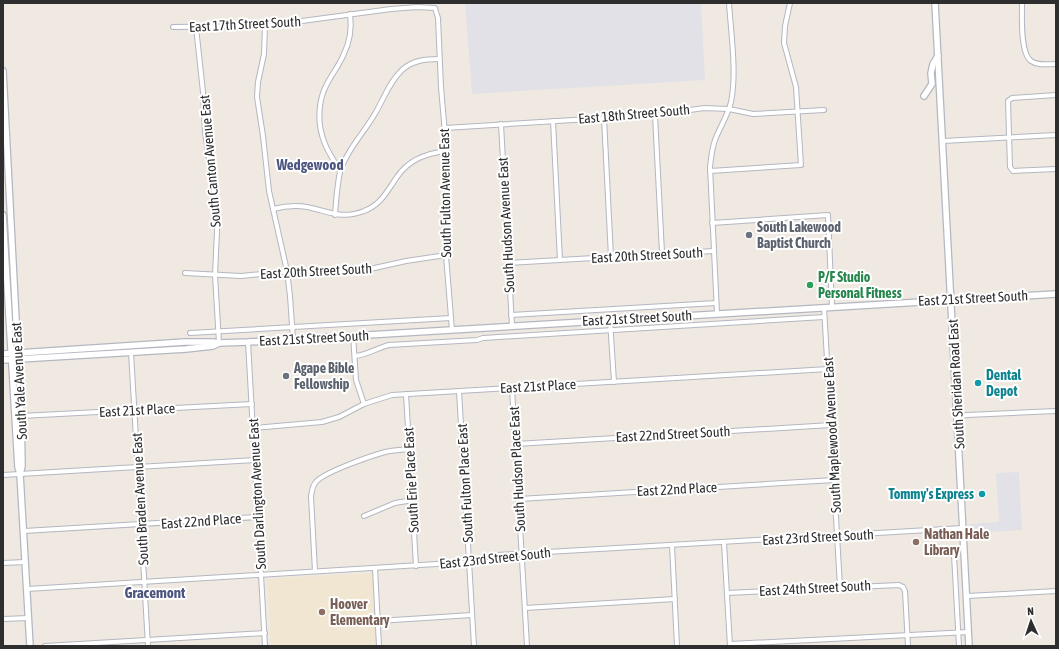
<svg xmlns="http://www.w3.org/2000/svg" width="1059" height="649" font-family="'Asap Condensed',sans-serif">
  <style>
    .industrial { fill: #e3e1e8 }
    .education { fill: #f0e6d1 }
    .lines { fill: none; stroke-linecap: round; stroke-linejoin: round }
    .minor-casing { stroke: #b4b7c1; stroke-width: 6 }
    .secondary-casing { stroke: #b4b7c1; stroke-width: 8 }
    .minor { stroke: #fff; stroke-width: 4 }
    .secondary { stroke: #fff; stroke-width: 5.5 }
    .worship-dot { fill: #6b7280; stroke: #fff; stroke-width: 1.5 }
    .leisure-dot { fill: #2e9e5b; stroke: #fff; stroke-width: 1.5 }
    .culture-dot { fill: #0f9aa8; stroke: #fff; stroke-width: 1.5 }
    .education-dot { fill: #8d6e63; stroke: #fff; stroke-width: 1.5 }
    .labels { text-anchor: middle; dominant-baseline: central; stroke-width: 4; stroke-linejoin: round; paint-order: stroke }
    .street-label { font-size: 14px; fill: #2e2e2e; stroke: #fff }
    .worship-label { font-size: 14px; font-weight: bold; fill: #5b616d; stroke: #fff; text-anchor: start }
    .leisure-label { font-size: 14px; font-weight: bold; fill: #27864d; stroke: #fff; text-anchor: start }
    .culture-label { font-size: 14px; font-weight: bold; fill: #0d838f; stroke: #fff; text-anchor: start }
    .education-label { font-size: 14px; font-weight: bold; fill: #785e54; stroke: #fff; text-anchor: start }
    .neighbourhood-label { font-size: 15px; font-weight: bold; fill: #4d5680; stroke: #fff }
  </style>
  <rect width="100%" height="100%" fill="#efe9e1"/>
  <!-- industrial -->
  <g class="industrial">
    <path d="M 465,3 L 701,3 L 705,80 L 472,94 Z"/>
    <path d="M 1019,472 L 1022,530 L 970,533 L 969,524 L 999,522 L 996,473 Z"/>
  </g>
  <!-- education -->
  <path class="education" d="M 373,573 L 377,646 L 271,646 L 267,579 Z"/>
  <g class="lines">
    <!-- minor casing -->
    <g class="minor-casing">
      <g id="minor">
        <path d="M 1022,3 C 1022,16 1020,53 1031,61 C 1038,66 1048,64 1056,64"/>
        <path d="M 265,26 L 264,54 L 258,82 L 257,97 L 263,136 L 269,191 L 287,271 L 290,296 L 293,339"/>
        <path d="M 173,27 L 265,26 L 391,9 L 417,7 L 435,8 L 438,18 L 441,87 L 448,169 L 445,243 L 452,330"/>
        <path d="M 196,27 L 203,92 L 205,132 L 217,213 L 217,231 L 215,275 L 219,343"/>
        <path d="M 1056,95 L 1012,98 L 1008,101 L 1010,167 L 1013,171 L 1056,169"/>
        <path d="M 655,115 L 662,253"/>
        <path d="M 604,118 L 611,257"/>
        <path d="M 553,121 L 560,260"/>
        <path d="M 501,124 L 512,326"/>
        <path d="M 445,128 L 655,115 L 704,108 L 729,109 L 753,114 L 824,110"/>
        <path d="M 943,141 L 1056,135"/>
        <path d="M 340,171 C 335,162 329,154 325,144 C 317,125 317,101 328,82 C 333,73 339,65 343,56 C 349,44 352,28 350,14"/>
        <path d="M 710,171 L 801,165 L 796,87 L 784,43 L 785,26 L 790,3"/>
        <path d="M 273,209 C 285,206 295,205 307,207 C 328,211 341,220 364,211 C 381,205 387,191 397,177 C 409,159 427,153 447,151"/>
        <path d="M 335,215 C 336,201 337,186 340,172 C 346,151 366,130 376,112 C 384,98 390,81 402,70 C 413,60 426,59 439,59"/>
        <path d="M 712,223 L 828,215 L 832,307"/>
        <path d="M 508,263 L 714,251"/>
        <path d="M 185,273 L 241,276 L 292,271 L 361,271 L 406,261 L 446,255"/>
        <path d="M 824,307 L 840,587"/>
        <path d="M 717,313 L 710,167 C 711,158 712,148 715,140 C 720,127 728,115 731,102 C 737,73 731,34 729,3"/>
        <path d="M 511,315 L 716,303"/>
        <path d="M 610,320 L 614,382"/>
        <path d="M 190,333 L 451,318"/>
        <path d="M 353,335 L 356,380 L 364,404"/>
        <path d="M 248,342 L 265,646"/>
        <path d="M 131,352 L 148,646"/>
        <path d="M 355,356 C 367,355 377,348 389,345 L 477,340 L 483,338 L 824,317"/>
        <path d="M 512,388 L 527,646"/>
        <path d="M 459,391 L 474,646"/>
        <path d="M 406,394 L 416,566"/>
        <path d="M 21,416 L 252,404"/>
        <path d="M 957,417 L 967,415 L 1056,411"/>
        <path d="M 253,428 L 322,422 L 339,417 L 364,404 L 392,395 L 828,369"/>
        <path d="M 516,444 L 831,425"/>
        <path d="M 3,475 L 255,460"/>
        <path d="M 519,499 L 834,480"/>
        <path d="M 364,516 L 395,503 L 413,500"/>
        <path d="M 24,531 L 258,517"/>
        <path d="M 724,543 L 730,646"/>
        <path d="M 672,545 L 677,646"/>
        <path d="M 954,555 L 959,646"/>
        <path d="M 3,563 L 25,562"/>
        <path d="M 375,568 L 379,646"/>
        <path d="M 315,571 L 311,496 C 312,492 312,486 316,482 C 324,472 371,456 385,452 C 393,450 401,450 410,449"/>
        <path d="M 27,589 L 469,562 L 482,558 L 497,555 L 963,528"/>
        <path d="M 727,593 L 899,585 L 903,587 L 905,591 L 908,646"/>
        <path d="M 967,596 L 1056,591"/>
        <path d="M 525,608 L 675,599"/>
        <path d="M 3,619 L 29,618"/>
        <path d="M 378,621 L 472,615"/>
        <path d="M 730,644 L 969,632"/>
        <path d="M 45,646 L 265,633"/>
      </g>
    </g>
    <!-- secondary casing -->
    <g class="secondary-casing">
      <g id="secondary">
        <path d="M 935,3 L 969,646"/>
        <path d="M 3,71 L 21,416 L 22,466 L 20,474"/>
        <path d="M 924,96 L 932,84 L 931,73 L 933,64 L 938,56"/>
        <path d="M 3,215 L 18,467 L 20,474 L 30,646"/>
        <path d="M 3,354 L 185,342 L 213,342 L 219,343 L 248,342 L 1056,294"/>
        <path d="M 3,360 L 186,349 L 213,346 L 219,343"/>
      </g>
    </g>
    <!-- minor -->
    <use href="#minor" class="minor"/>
    <!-- secondary -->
    <use href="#secondary" class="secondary"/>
  </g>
  <!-- markers -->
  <g class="worship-dot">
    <circle cx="749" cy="235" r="4"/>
    <circle cx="286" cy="376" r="4"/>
  </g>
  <circle class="leisure-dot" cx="810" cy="285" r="4"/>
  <g class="culture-dot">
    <circle cx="978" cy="383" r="4"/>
    <circle cx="982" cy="494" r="4"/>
  </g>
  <g class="education-dot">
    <circle cx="916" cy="542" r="4"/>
    <circle cx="322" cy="612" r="4"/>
  </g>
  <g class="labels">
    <!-- street labels -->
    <g class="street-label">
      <text transform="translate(245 24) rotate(-3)">East 17th Street South</text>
      <text transform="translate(634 114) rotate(-5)">East 18th Street South</text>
      <text transform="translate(210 161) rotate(-95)">South Canton Avenue East</text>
      <text transform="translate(445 193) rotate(-91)">South Fulton Avenue East</text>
      <text transform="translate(506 225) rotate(-93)">South Hudson Avenue East</text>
      <text transform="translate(647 255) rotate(-3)">East 20th Street South</text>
      <text transform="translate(316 271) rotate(-3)">East 20th Street South</text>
      <text transform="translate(973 298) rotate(-3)">East 21st Street South</text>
      <text transform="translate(637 318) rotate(-3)">East 21st Street South</text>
      <text transform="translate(314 338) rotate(-3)">East 21st Street South</text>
      <text transform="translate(19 381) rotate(-93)">South Yale Avenue East</text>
      <text transform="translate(956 384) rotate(-93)">South Sheridan Road East</text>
      <text transform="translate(538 386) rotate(-3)">East 21st Place</text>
      <text transform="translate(137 410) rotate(-3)">East 21st Place</text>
      <text transform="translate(673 434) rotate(-3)">East 22nd Street South</text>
      <text transform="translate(832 435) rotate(-93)">South Maplewood Avenue East</text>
      <text transform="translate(517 469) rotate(-93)">South Hudson Place East</text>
      <text transform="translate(411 480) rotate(-93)">South Erie Place East</text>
      <text transform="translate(465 483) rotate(-93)">South Fulton Place East</text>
      <text transform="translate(677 489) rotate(-3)">East 22nd Place</text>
      <text transform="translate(257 494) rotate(-93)">South Darlington Avenue East</text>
      <text transform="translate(140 499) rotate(-93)">South Braden Avenue East</text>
      <text transform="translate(201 521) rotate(-4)">East 22nd Place</text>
      <text transform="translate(818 537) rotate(-3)">East 23rd Street South</text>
      <text transform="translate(495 558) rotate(-6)">East 23rd Street South</text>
      <text transform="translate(815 588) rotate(-3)">East 24th Street South</text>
    </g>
    <!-- worship labels -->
    <g class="worship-label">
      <text x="757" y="227">South Lakewood<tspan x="757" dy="16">Baptist Church</tspan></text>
      <text x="294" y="368">Agape Bible<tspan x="294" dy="16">Fellowship</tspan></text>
    </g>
    <!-- leisure labels -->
    <g class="leisure-label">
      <text x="818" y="277">P/F Studio<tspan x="818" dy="16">Personal Fitness</tspan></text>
    </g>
    <!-- culture labels -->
    <g class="culture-label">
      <text x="986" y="375">Dental<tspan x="986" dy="16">Depot</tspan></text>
      <text x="974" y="494" text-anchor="end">Tommy's Express</text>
    </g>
    <!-- education labels -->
    <g class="education-label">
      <text x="924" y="534">Nathan Hale<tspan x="924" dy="16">Library</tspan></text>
      <text x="330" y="604">Hoover<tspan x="330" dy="16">Elementary</tspan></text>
    </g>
    <!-- neighbourhood labels -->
    <g class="neighbourhood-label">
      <text x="310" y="164">Wedgewood</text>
      <text x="155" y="592">Gracemont</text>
    </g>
  </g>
  <!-- border -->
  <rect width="1059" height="649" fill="none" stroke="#2e2e2e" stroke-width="8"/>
  <!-- north arrow -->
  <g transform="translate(1031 621) rotate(357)" stroke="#ffffff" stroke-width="3" paint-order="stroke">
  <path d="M0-3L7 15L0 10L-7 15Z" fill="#2e2e2e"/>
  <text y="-6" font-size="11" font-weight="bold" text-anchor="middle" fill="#2e2e2e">N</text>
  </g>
</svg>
